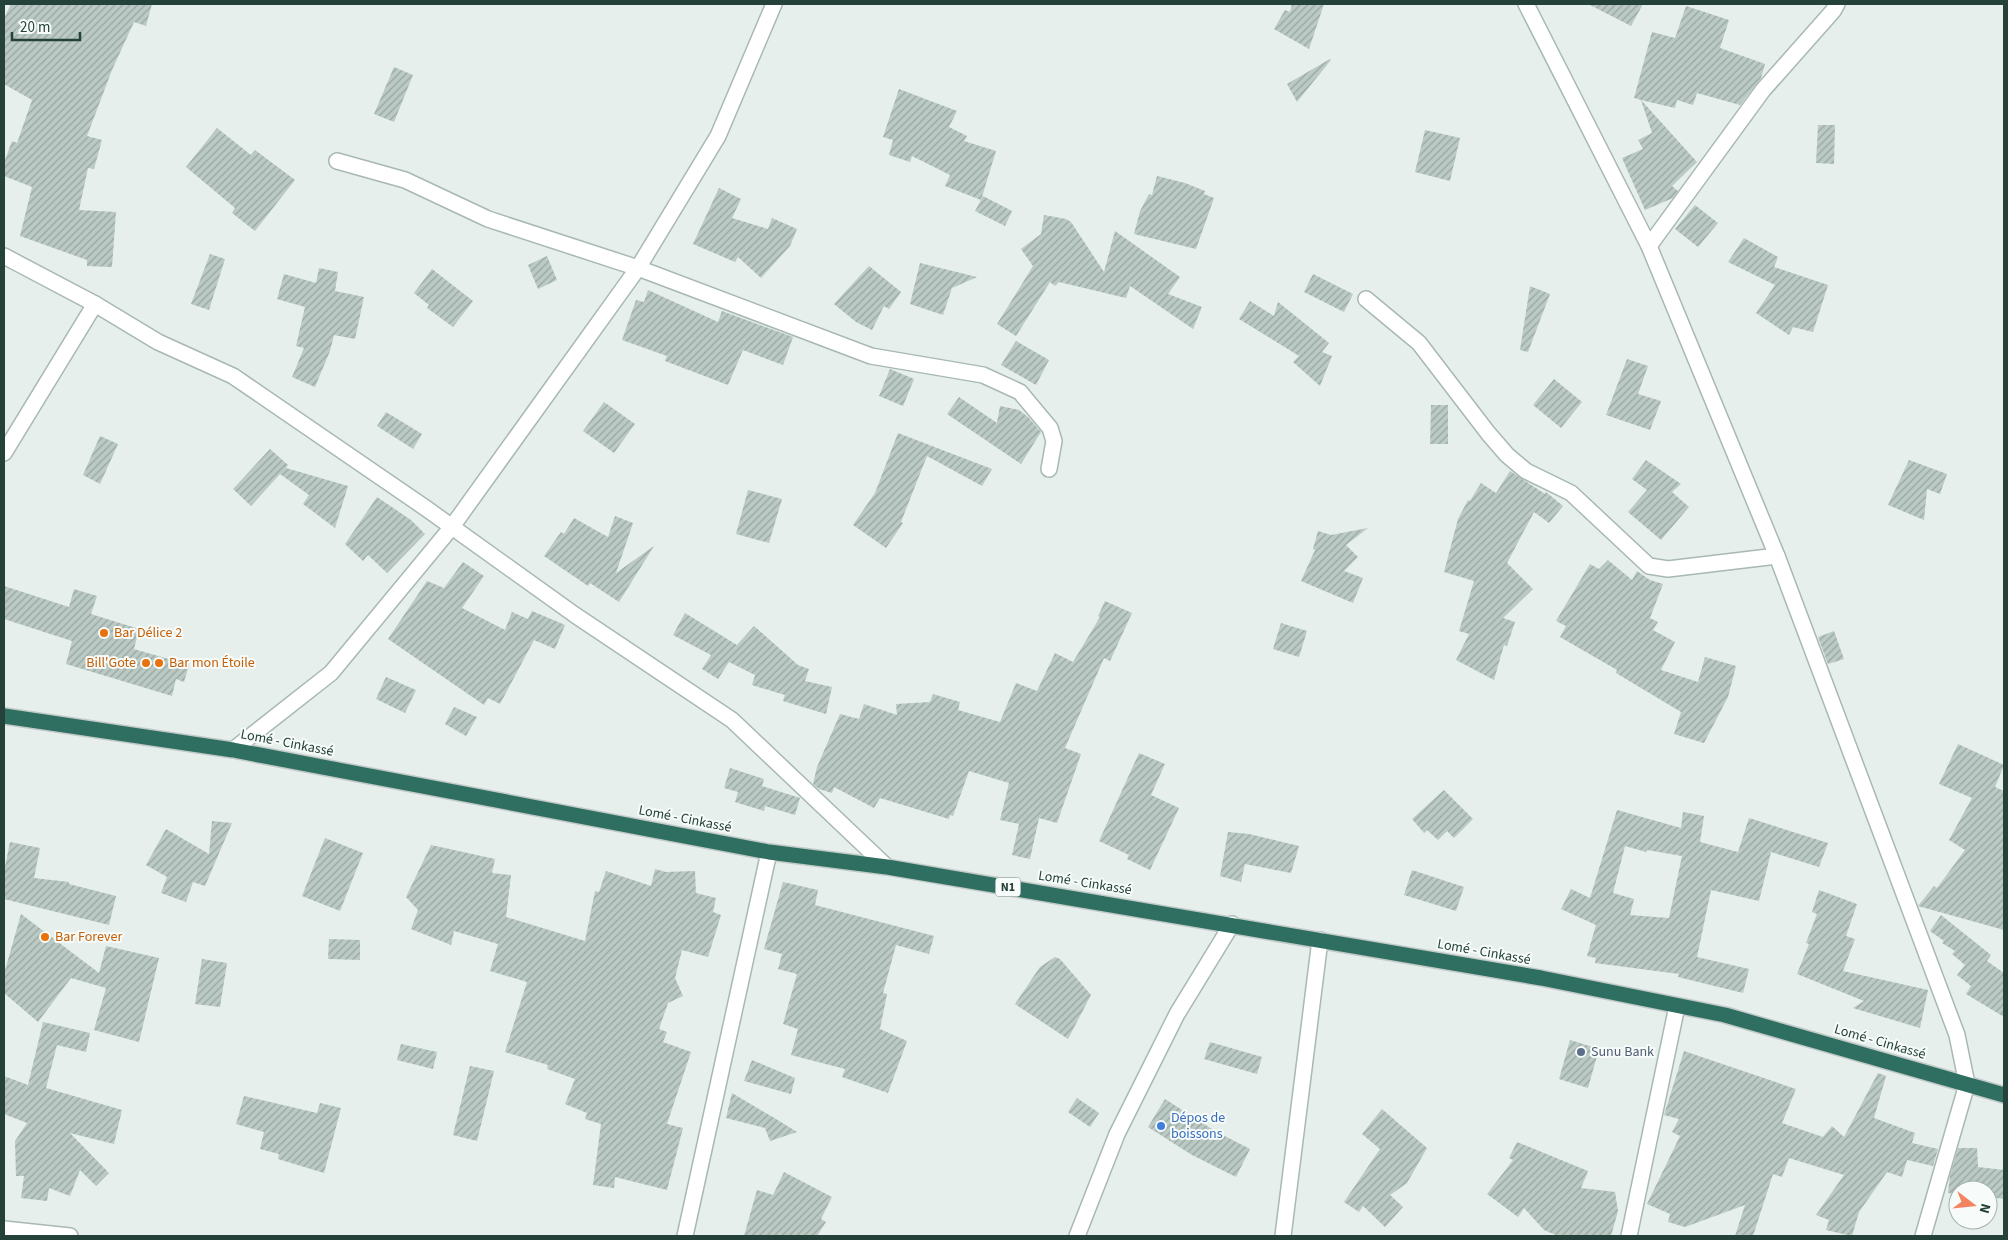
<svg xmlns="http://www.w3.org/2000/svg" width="2008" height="1240" font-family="'Source Sans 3',sans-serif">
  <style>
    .building { fill: url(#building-hatch); fill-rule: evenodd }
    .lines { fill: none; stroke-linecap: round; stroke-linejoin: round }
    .minor-casing { stroke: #a8b8b2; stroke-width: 18 }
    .highway-casing { stroke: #c2cac8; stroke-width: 18 }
    .minor { stroke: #fff; stroke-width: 15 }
    .highway { stroke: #2f6f62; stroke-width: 15 }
    .food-dot { fill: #e8710a; stroke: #f7fbf9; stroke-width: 2 }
    .service-dot { fill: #5c6f8a; stroke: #f7fbf9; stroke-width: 2 }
    .shop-dot { fill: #3f7fe0; stroke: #f7fbf9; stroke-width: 2 }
    .labels { text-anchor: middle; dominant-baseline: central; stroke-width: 4; stroke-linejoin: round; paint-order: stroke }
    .shield { fill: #f7fbf9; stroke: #637a73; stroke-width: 1 }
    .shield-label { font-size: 12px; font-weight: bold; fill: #24423a }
    .food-label { font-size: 14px; fill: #c56008; stroke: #f7fbf9; text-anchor: start }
    .street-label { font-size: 14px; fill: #24423a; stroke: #f7fbf9 }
    .service-label { font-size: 14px; fill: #4e5e75; stroke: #f7fbf9; text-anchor: start }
    .shop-label { font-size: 14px; fill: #366cbe; stroke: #f7fbf9; text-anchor: start }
  </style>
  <defs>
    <pattern id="building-hatch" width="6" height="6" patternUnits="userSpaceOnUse" patternTransform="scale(1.25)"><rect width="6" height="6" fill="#bbcac4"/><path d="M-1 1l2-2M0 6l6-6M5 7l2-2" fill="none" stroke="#98a6a0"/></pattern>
  </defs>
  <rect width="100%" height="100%" fill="#e6efeb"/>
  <!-- building -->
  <g class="building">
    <path d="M 11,4 L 152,4 L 146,26 L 134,22 L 112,70 L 87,136 L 102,140 L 94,169 L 88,168 L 79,210 L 116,212 L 112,267 L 87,266 L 87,260 L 20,236 L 32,187 L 4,176 L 4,163 L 12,141 L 17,143 L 32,100 L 4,84 L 4,18 Z"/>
    <path d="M 1292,4 L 1324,4 L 1309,49 L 1274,29 L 1285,10 L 1290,12 Z"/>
    <path d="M 1588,4 L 1643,4 L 1631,26 Z"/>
    <path d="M 1686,6 L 1729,20 L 1720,48 L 1765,64 L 1761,78 L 1740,105 L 1697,93 L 1693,105 L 1677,100 L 1675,108 L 1641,100 L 1697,162 L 1672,186 L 1678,191 L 1673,198 L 1645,210 L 1622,158 L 1643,149 L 1638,140 L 1652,133 L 1641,100 L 1634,98 L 1652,32 L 1675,38 Z"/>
    <path d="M 1330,59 L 1331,60 L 1297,102 L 1287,84 Z"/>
    <path d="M 394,67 L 413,75 L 394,122 L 374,114 Z"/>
    <path d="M 899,89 L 957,111 L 949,127 L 967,136 L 964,141 L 996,151 L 981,200 L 983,196 L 1012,211 L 1005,226 L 975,211 L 981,200 L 945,186 L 950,175 L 912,156 L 910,162 L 889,155 L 893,140 L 883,137 Z"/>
    <path d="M 1818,125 L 1835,125 L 1834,164 L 1816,163 Z"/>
    <path d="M 217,128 L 251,155 L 255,150 L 295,180 L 255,231 L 232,213 L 235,208 L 186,167 Z"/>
    <path d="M 1425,130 L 1460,138 L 1450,181 L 1415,172 Z"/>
    <path d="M 1157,176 L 1185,183 L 1205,191 L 1204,194 L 1214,198 L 1196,249 L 1134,234 L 1140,211 L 1149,194 L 1152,195 Z"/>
    <path d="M 719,188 L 741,199 L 732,218 L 768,229 L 772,218 L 797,229 L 790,246 L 761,278 L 738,257 L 735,262 L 693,244 Z"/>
    <path d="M 1695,205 L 1718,223 L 1698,247 L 1675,229 Z"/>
    <path d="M 1044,215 L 1066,219 L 1071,222 L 1104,272 L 1115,231 L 1180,277 L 1168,294 L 1202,307 L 1193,329 L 1130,286 L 1126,298 L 1059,282 L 1055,286 L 1050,282 L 1016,336 L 997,324 L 1033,266 L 1021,249 L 1041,234 Z"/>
    <path d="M 1744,238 L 1778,257 L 1774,267 L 1828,285 L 1813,332 L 1793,327 L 1789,335 L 1756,313 L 1775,285 L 1728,262 Z"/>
    <path d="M 210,254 L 225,259 L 209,310 L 191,304 Z"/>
    <path d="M 547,256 L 557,280 L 538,289 L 528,265 Z"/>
    <path d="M 920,263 L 977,277 L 952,288 L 943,315 L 910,304 Z"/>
    <path d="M 869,266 L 901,292 L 889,309 L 884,306 L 872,330 L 856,322 L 834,304 Z"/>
    <path d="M 319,268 L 338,272 L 335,291 L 364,297 L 355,339 L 334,335 L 330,351 L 315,387 L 292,377 L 304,348 L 296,346 L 305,307 L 277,299 L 284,274 L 316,283 Z"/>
    <path d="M 432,269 L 473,301 L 453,327 L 427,308 L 429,305 L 414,293 Z"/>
    <path d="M 1313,274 L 1353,294 L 1344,312 L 1304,292 Z"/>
    <path d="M 1530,286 L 1550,294 L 1528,352 L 1520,350 Z"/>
    <path d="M 648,290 L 718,322 L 722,311 L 793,337 L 783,365 L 743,350 L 728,385 L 665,361 L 667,356 L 622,340 L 636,300 L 644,302 Z"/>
    <path d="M 1250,301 L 1274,316 L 1278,302 L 1329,343 L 1322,352 L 1332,356 L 1320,386 L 1293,362 L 1299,356 L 1239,319 Z"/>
    <path d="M 1016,341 L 1049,360 L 1036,385 L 1001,365 Z"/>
    <path d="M 1627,359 L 1648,366 L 1638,394 L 1661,401 L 1650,430 L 1606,415 Z"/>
    <path d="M 890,369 L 914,379 L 903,406 L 879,396 Z"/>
    <path d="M 1554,379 L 1582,402 L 1561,428 L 1533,405 Z"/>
    <path d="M 959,397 L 997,423 L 1000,406 L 1019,410 L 1028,417 L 1041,432 L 1021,464 L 947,414 Z"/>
    <path d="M 604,402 L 635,424 L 614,453 L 583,431 Z"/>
    <path d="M 1431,405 L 1448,405 L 1448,444 L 1430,444 Z"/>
    <path d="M 386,412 L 422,434 L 413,449 L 377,426 Z"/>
    <path d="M 898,433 L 992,469 L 982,486 L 927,456 L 901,522 L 903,523 L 886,548 L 853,525 L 875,493 Z"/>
    <path d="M 100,436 L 118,444 L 100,484 L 83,475 Z"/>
    <path d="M 270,449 L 288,465 L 286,468 L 348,486 L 335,528 L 303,504 L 309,495 L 280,474 L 251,506 L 233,489 Z"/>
    <path d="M 1646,460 L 1681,484 L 1672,492 L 1689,507 L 1661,540 L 1628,512 L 1647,490 L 1632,479 Z"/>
    <path d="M 1909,460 L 1947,474 L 1940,494 L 1927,489 L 1924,520 L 1888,505 Z"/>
    <path d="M 1510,471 L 1545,494 L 1546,492 L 1563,506 L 1549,523 L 1534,512 L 1507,563 L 1533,589 L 1503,618 L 1515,622 L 1507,646 L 1504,645 L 1494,680 L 1456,660 L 1469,634 L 1459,631 L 1474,581 L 1444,572 L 1458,519 L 1468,500 L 1470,501 L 1481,483 L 1496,493 Z"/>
    <path d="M 748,490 L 782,499 L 769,543 L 736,534 Z"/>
    <path d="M 377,497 L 411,520 L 425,534 L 387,573 L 368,555 L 363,561 L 345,544 Z"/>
    <path d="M 615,516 L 633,523 L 616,573 L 654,546 L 619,602 L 590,583 L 588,586 L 544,556 L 561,532 L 564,534 L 574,518 L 608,537 Z"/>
    <path d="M 1368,528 L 1346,545 L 1358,557 L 1344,571 L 1363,578 L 1353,603 L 1301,581 L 1315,550 L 1313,549 L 1318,531 L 1331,535 Z"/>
    <path d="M 1608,560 L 1632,580 L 1637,571 L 1650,580 L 1663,584 L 1650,618 L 1658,622 L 1653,630 L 1675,642 L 1661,670 L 1698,682 L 1705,657 L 1736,666 L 1728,697 L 1704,743 L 1674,734 L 1681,712 L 1616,673 L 1617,670 L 1560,637 L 1566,626 L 1556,621 L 1590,564 L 1599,569 Z"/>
    <path d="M 463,562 L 484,576 L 462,608 L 505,630 L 512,612 L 528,619 L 532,611 L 565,625 L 555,649 L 534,640 L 500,704 L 488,698 L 484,705 L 388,639 L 427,581 L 444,588 Z"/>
    <path d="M 4,586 L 69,607 L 74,589 L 97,596 L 91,614 L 139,629 L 134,649 L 189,665 L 184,682 L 176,679 L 172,696 L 66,664 L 72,641 L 4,619 Z"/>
    <path d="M 1105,601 L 1132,613 L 1110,661 L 1104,658 L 1065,748 L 1081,754 L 1057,823 L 1039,818 L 1030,859 L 1012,855 L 1019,824 L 1000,820 L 1009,783 L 969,771 L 953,816 L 950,815 L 949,819 L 880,798 L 874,808 L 834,787 L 832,793 L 819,789 L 813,784 L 817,767 L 840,714 L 859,719 L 864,704 L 897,715 L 896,704 L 930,702 L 933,694 L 960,702 L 958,710 L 1000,722 L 1016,683 L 1037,691 L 1055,653 L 1073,662 L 1100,617 L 1098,616 Z"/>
    <path d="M 685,613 L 737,645 L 754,626 L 798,665 L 809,669 L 805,681 L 832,687 L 826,714 L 783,701 L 785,695 L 752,685 L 755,675 L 729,662 L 718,679 L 702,669 L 711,655 L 673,635 Z"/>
    <path d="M 1281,623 L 1307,631 L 1299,657 L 1273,649 Z"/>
    <path d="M 1834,631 L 1844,659 L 1828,664 L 1818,637 Z"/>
    <path d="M 386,677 L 416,690 L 405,713 L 376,699 Z"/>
    <path d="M 454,707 L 477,717 L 466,736 L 445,724 Z"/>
    <path d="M 1958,744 L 2004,765 L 1995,787 L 2004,791 L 2004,930 L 1918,906 L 1934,886 L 1937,888 L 1965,850 L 1949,840 L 1972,798 L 1939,784 Z"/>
    <path d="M 1139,753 L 1165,764 L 1151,795 L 1179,808 L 1150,870 L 1127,859 L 1129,855 L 1099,841 Z"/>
    <path d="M 730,768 L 764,779 L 762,786 L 800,798 L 795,815 L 765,806 L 764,811 L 735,802 L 738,792 L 724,788 Z"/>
    <path d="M 1444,790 L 1473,819 L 1454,838 L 1447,831 L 1438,840 L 1427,830 L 1424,833 L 1412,819 Z"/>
    <path d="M 1617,810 L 1681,828 L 1683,812 L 1704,816 L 1700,842 L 1738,852 L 1749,818 L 1828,843 L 1819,867 L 1771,852 L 1759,901 L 1711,890 L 1697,957 L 1749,969 L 1743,993 L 1678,977 L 1679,974 L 1595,963 L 1596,958 L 1587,956 L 1596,925 L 1561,909 L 1571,889 L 1590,898 ZM 1625,846 L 1646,852 L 1647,850 L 1682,856 L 1669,918 L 1630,915 L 1634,899 L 1613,893 Z"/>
    <path d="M 212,821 L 232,823 L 205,886 L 193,882 L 186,902 L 161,893 L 167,877 L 146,865 L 166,829 L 209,854 Z"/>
    <path d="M 1228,832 L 1249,834 L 1299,846 L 1291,873 L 1245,864 L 1241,882 L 1220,876 Z"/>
    <path d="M 325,838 L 363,853 L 340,911 L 302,896 Z"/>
    <path d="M 10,842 L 40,848 L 34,878 L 69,882 L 69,884 L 116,896 L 109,925 L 4,899 L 4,872 Z"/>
    <path d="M 431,845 L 495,859 L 492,873 L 511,875 L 506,917 L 585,941 L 595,891 L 599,892 L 606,871 L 651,886 L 655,869 L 666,872 L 695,871 L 696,893 L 716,898 L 713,912 L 721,915 L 708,957 L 682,950 L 675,978 L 683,996 L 668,1003 L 659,1029 L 667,1032 L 663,1042 L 691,1052 L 667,1124 L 683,1128 L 667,1190 L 615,1177 L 614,1188 L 593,1185 L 601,1124 L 585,1119 L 587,1113 L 565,1104 L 575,1079 L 547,1069 L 548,1065 L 505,1052 L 527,982 L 490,971 L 498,944 L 454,931 L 451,945 L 411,929 L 418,910 L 406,897 Z"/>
    <path d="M 1412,870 L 1464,887 L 1456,911 L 1404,895 Z"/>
    <path d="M 783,882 L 818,890 L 815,905 L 934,936 L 929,954 L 896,945 L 883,993 L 887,994 L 880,1029 L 907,1041 L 888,1093 L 842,1077 L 845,1069 L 791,1055 L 798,1029 L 783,1024 L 797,974 L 778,969 L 782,954 L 764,949 Z"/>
    <path d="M 1819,890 L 1857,904 L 1846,936 L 1855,939 L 1843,971 L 1928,990 L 1920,1028 L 1853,1008 L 1864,1001 L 1797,974 L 1809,944 L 1806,943 L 1817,914 L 1812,912 Z"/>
    <path d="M 21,914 L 99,973 L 106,946 L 159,958 L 139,1042 L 94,1030 L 106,988 L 71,978 L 38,1022 L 4,993 L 4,974 Z"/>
    <path d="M 1941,915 L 1991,955 L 1987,961 L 2004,973 L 2004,1017 L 1966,994 L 1971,986 L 1957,975 L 1965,965 L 1952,954 L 1955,951 L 1942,943 L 1944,941 L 1930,931 Z"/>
    <path d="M 329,939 L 360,940 L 360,960 L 328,959 Z"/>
    <path d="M 1055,957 L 1060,959 L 1091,995 L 1068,1039 L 1015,1004 L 1040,967 Z"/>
    <path d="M 202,959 L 227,963 L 220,1007 L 195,1004 Z"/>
    <path d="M 43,1022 L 90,1033 L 86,1052 L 57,1045 L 46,1088 L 122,1110 L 114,1144 L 70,1133 L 109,1173 L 96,1186 L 80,1170 L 70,1196 L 49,1188 L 47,1201 L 21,1198 L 24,1176 L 16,1176 L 15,1141 L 27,1123 L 4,1114 L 4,1076 L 28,1085 Z"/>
    <path d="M 1570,1040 L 1599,1049 L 1588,1088 L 1559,1079 Z"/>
    <path d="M 1210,1042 L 1262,1057 L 1257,1074 L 1204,1059 Z"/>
    <path d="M 401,1044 L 437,1052 L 433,1069 L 397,1060 Z"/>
    <path d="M 1684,1051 L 1796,1089 L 1782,1123 L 1823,1137 L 1832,1126 L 1844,1137 L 1878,1073 L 1886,1076 L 1874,1118 L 1915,1133 L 1912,1143 L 1938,1149 L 1933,1166 L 1907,1160 L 1902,1177 L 1887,1172 L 1859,1212 L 1852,1236 L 1826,1230 L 1829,1220 L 1816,1215 L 1844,1175 L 1789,1158 L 1782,1177 L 1773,1174 L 1753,1236 L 1735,1236 L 1745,1205 L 1685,1227 L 1668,1222 L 1670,1214 L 1647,1204 L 1680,1136 L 1672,1132 L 1679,1119 L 1664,1115 Z"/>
    <path d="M 752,1060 L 795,1078 L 791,1094 L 744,1081 Z"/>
    <path d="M 470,1066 L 494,1071 L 477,1141 L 453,1135 Z"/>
    <path d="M 732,1093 L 776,1119 L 797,1132 L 770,1141 L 765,1128 L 726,1118 Z"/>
    <path d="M 244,1096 L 317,1113 L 320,1103 L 341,1108 L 324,1173 L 278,1159 L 279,1154 L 260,1149 L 264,1132 L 236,1124 Z"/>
    <path d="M 1077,1098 L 1099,1113 L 1090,1127 L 1068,1112 Z"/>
    <path d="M 1165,1099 L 1215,1131 L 1250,1149 L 1236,1177 L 1192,1155 L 1148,1127 Z"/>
    <path d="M 1382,1109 L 1427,1148 L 1407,1183 L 1390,1195 L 1403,1207 L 1385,1227 L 1363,1206 L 1359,1212 L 1344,1202 L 1380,1149 L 1362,1134 Z"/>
    <path d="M 1517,1142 L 1588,1171 L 1581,1188 L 1615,1192 L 1618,1211 L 1611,1236 L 1558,1236 L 1544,1230 L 1524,1208 L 1518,1217 L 1487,1194 L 1513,1160 L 1509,1158 Z"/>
    <path d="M 1958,1148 L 1977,1148 L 1978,1167 L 2004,1170 L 2004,1199 L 1988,1197 L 1988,1190 L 1958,1190 L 1958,1194 L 1948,1193 L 1950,1175 Z"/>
    <path d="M 784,1172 L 832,1197 L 821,1219 L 826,1222 L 817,1236 L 744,1236 L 757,1190 L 773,1195 Z"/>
  </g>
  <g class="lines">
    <!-- minor casing -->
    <g class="minor-casing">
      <g id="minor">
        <path d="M 1526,4 L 1649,246 L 1777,556 L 1957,1035 L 1967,1084 L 1923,1236"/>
        <path d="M 337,161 L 405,180 L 488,219 L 638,268 L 871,356 L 983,375 L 1020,392 L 1050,428 L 1054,441 L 1049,469"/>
        <path d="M 1649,246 L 1763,90 L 1833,11 L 1837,4"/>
        <path d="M 4,256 L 95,304 L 158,342 L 233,376 L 427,509 L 575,615 L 732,720 L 887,867"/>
        <path d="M 1366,299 L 1419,343 L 1488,433 L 1507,455 L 1526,471 L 1571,493 L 1649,566 L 1668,569 L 1777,556"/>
        <path d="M 4,453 L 95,304"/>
        <path d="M 233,750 L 331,673 L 451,528 L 638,268 L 718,136 L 774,4"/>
        <path d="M 4,1229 L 70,1236"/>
        <path d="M 685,1236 L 769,852"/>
        <path d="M 1077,1236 L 1117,1134 L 1177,1014 L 1232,924"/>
        <path d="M 1283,1236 L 1320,940"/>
        <path d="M 1629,1236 L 1677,1006"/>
      </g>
    </g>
    <!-- highway casing -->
    <g class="highway-casing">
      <path id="highway" d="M 4,716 L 233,750 L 769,852 L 887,867 L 1541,978 L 1725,1015 L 2004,1095"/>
    </g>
    <!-- minor -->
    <use href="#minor" class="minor"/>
    <!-- highway -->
    <use href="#highway" class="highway"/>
  </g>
  <!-- markers -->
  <g class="food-dot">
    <circle cx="104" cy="633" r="5"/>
    <circle cx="146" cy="663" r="5"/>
    <circle cx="159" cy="663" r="5"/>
    <circle cx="45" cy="937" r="5"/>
  </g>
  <circle class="service-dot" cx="1581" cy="1052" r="5"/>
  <circle class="shop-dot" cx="1161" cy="1126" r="5"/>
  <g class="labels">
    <!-- shield labels -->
    <rect class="shield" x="995.5" y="877.5" width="25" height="19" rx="4"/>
    <g class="shield-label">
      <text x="1008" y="887">N1</text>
    </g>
    <!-- food labels -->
    <g class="food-label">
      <text x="114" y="633">Bar Délice 2</text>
      <text x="136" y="663" text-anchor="end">Bill'Gote</text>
      <text x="169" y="663">Bar mon Étoile</text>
      <text x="55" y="937">Bar Forever</text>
    </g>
    <!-- street labels -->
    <g class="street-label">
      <text transform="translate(287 743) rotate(11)">Lomé - Cinkassé</text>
      <text transform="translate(685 819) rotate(11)">Lomé - Cinkassé</text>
      <text transform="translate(1085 883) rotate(9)">Lomé - Cinkassé</text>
      <text transform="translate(1484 952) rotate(10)">Lomé - Cinkassé</text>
      <text transform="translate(1880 1042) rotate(16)">Lomé - Cinkassé</text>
    </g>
    <!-- service labels -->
    <g class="service-label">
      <text x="1591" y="1052">Sunu Bank</text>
    </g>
    <!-- shop labels -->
    <g class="shop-label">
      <text x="1171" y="1118">Dépos de<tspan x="1171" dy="16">boissons</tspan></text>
    </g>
  </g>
  <!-- border -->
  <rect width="2008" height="1240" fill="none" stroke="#24423a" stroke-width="10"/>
  <!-- north arrow -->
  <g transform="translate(1973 1205) rotate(106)"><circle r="24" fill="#f7fbf9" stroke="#a3b1ad"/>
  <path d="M0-4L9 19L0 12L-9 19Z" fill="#f4845f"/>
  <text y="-8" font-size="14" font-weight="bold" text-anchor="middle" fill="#24423a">N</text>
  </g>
  <!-- scale -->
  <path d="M12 32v8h68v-8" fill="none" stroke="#24423a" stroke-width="2.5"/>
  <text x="20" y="32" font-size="15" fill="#24423a" stroke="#f7fbf9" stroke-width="4" paint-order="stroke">20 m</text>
</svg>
